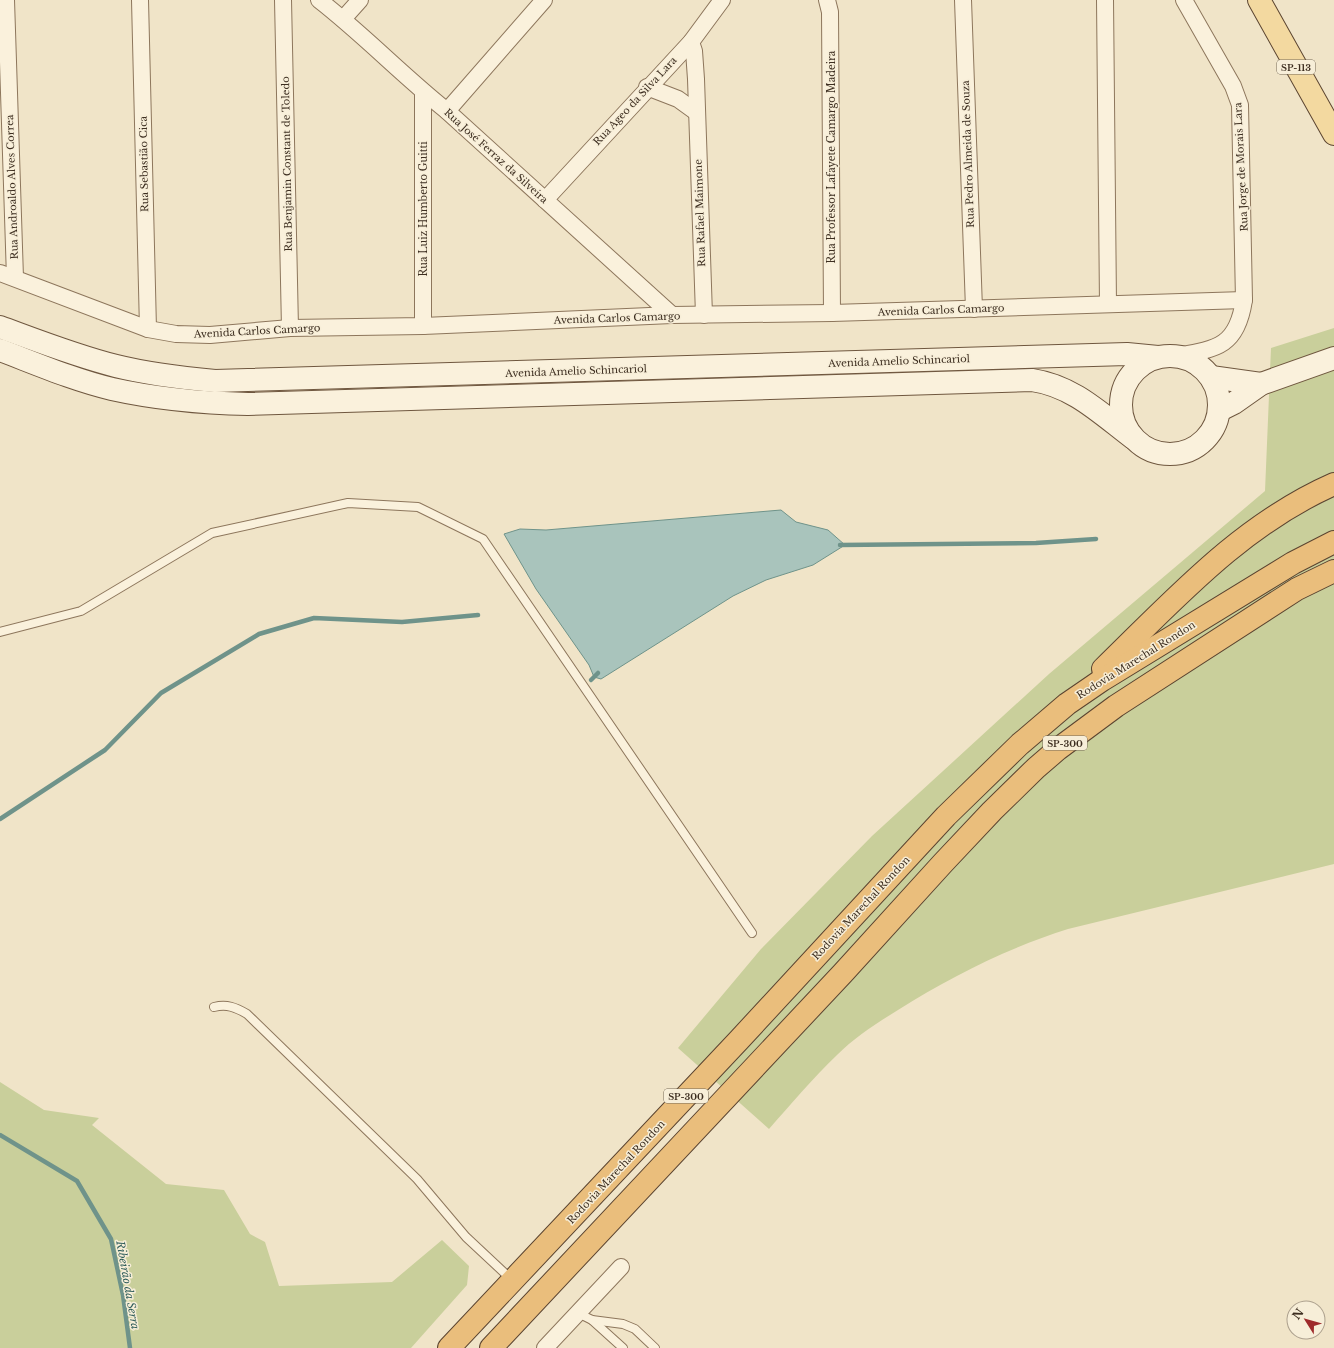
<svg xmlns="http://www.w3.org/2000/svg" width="1334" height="1348" font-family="'Libre Baskerville',serif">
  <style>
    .green { fill: #c9cf9b }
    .water { fill: #a9c4bc; stroke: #6f938a }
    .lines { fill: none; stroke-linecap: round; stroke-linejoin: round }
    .stream { stroke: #6f938a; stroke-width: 4.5 }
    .service-casing { stroke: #8d765c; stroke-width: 10 }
    .minor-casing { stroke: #8d765c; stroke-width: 18 }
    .secondary-casing { stroke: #6f573f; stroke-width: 24 }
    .primary-casing { stroke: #5b4430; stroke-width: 24 }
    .trunk-casing { stroke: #5b4430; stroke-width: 24 }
    .service { stroke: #faf1dc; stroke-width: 8 }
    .minor { stroke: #faf1dc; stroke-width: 16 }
    .secondary { stroke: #faf1dc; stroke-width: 22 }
    .primary { stroke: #f3d9a0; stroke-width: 22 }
    .trunk { stroke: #eabe7c; stroke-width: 22 }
    .labels { text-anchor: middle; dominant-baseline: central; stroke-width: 3; stroke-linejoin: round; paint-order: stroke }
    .shield { fill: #f7eed8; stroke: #756857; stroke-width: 1 }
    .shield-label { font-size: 9px; font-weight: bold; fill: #3d2e20 }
    .street-label { font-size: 10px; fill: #3d2e20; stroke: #f7eed8 }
    .water-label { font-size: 11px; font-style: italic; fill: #2f5d5a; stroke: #f7eed8 }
  </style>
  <rect width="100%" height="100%" fill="#f0e4c8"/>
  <!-- green -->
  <g class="green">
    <path d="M 1334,328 L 1334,864 L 1068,929 C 1008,948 952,976 898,1010 C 877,1023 855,1037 837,1055 C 813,1078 791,1104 769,1129 L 678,1048 L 761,949 L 872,836 L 1049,674 L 1265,491 L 1271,348 Z"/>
    <path d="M 0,1082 L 44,1110 L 99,1118 L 92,1125 L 166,1184 L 224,1190 L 250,1234 L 265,1242 L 279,1286 L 392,1282 L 442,1240 L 469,1266 L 467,1285 L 411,1348 L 0,1348 Z"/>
  </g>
  <!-- water -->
  <path class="water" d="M 781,510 L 796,522 L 828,530 L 845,545 L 813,565 L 766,580 L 733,596 L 601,679 L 594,677 L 589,665 L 536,589 L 504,534 L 520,529 L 546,530 Z"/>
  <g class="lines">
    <!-- stream -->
    <g class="stream">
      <path d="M 840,545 L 1036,543 L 1096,539"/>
      <path d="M 591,680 L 598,673"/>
      <path d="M 0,819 L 105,750 L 161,693 L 259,634 L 314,618 L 402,622 L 478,615"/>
      <path d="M 0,1135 L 77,1181 L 111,1239 L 123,1295 L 130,1348"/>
    </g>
    <!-- service casing -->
    <g class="service-casing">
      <g id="service">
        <path d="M 0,632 L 81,611 L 212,533 L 348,503 L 418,507 L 483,539 L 752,933"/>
        <path d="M 214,1007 C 227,1004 235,1007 247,1014 L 417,1179 L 466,1237 L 512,1280"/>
        <path d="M 578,1313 L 592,1320 L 623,1324 L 635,1329 L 655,1348"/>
        <path d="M 592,1320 L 623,1348"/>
      </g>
    </g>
    <!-- minor casing -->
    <g class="minor-casing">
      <g id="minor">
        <path d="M 6,0 L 15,278"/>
        <path d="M 140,0 L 148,329"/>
        <path d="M 283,0 L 290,328"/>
        <path d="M 319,0 C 364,35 403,76 447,111 L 672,315"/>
        <path d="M 827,0 L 830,12 L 832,313"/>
        <path d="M 963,0 L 974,309"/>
        <path d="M 1105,0 L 1108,304"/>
        <path d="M 343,19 L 360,0"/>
        <path d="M 691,42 L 694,51 L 696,79 L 704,315"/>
        <path d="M 647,87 L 678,99 L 696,112"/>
        <path d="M 447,111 L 544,0"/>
        <path d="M 545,200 L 691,42 L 722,0"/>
        <path d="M 0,273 L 148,329 L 176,334 L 210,335 L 290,328 L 423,326 L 672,315 L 832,313 L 1244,300"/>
        <path d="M 423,326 L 423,92"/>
        <path d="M 1175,356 C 1217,349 1237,347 1244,300 L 1240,105 L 1233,86 L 1184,0"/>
        <path d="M 545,1348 L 621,1267"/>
      </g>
    </g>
    <!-- secondary casing -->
    <g class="secondary-casing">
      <g id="secondary">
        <path d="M 0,327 C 38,341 76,356 116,366 C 148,374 182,378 215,381 L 1127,354 L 1158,357"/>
        <path d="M 0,350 C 37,364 74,380 112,389 C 157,399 202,403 248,404 L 1032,380 C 1073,386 1100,413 1133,438"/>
        <circle cx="1170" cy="405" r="49"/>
        <path d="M 1211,377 L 1261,384"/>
        <path d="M 1220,410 L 1234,403 L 1261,384 L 1334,358"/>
      </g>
    </g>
    <!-- primary casing -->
    <g class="primary-casing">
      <path id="primary" d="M 1259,0 L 1334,134"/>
    </g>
    <!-- trunk casing -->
    <g class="trunk-casing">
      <g id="trunk">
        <path d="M 1103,669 C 1175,599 1241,525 1334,484"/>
        <path d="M 449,1348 L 739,1040 L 946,816 L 1020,744 L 1067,704 L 1102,680 L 1293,563 L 1334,542"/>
        <path d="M 491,1348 L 843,973 L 943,863 L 992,811 L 1036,768 L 1058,749 L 1116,706 L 1297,589 L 1334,571"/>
      </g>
    </g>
    <!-- service -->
    <use href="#service" class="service"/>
    <!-- minor -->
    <use href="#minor" class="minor"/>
    <!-- secondary -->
    <use href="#secondary" class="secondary"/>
    <!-- primary -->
    <use href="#primary" class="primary"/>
    <!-- trunk -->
    <use href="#trunk" class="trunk"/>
  </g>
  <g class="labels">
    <!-- shield labels -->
    <g class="shield">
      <rect x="1277" y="60" width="38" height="14" rx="3"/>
      <rect x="1043" y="736" width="44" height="14" rx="3"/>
      <rect x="664" y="1089" width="44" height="14" rx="3"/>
    </g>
    <g class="shield-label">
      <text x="1296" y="67">SP-113</text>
      <text x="1065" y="743">SP-300</text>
      <text x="686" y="1096">SP-300</text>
    </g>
    <!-- street labels -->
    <g class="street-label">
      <text transform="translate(635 101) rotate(-47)">Rua Ageo da Silva Lara</text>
      <text transform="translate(968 154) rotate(-92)">Rua Pedro Almeida de Souza</text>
      <text transform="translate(496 156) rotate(42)">Rua José Ferraz da Silveira</text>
      <text transform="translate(831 157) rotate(-90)">Rua Professor Lafayete Camargo Madeira</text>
      <text transform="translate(144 164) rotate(-91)">Rua Sebastião Cica</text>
      <text transform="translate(287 164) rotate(-91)">Rua Benjamin Constant de Toledo</text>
      <text transform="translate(1241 167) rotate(-93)">Rua Jorge de Morais Lara</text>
      <text transform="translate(12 187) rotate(-92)">Rua Androaldo Alves Correa</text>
      <text transform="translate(423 209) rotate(-90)">Rua Luiz Humberto Guitti</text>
      <text transform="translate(700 213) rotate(-92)">Rua Rafael Maimone</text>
      <text transform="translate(941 310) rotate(-2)">Avenida Carlos Camargo</text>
      <text transform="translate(617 318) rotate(-2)">Avenida Carlos Camargo</text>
      <text transform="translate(257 331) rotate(-3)">Avenida Carlos Camargo</text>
      <text transform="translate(899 361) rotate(-2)">Avenida Amelio Schincariol</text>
      <text transform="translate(576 371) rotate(-2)">Avenida Amelio Schincariol</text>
      <text transform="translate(1136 660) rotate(-32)">Rodovia Marechal Rondon</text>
      <text transform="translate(861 908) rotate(-47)">Rodovia Marechal Rondon</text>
      <text transform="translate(616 1172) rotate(-47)">Rodovia Marechal Rondon</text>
    </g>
    <!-- water labels -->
    <g class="water-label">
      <text transform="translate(128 1285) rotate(80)">Ribeirão da Serra</text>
    </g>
  </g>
  <!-- north arrow -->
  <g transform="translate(1306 1320) rotate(307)"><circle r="19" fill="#f7eed8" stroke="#ada18e"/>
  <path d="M0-3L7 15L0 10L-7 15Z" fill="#9e2a2b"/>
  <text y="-6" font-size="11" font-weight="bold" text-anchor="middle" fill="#3d2e20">N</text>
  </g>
</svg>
